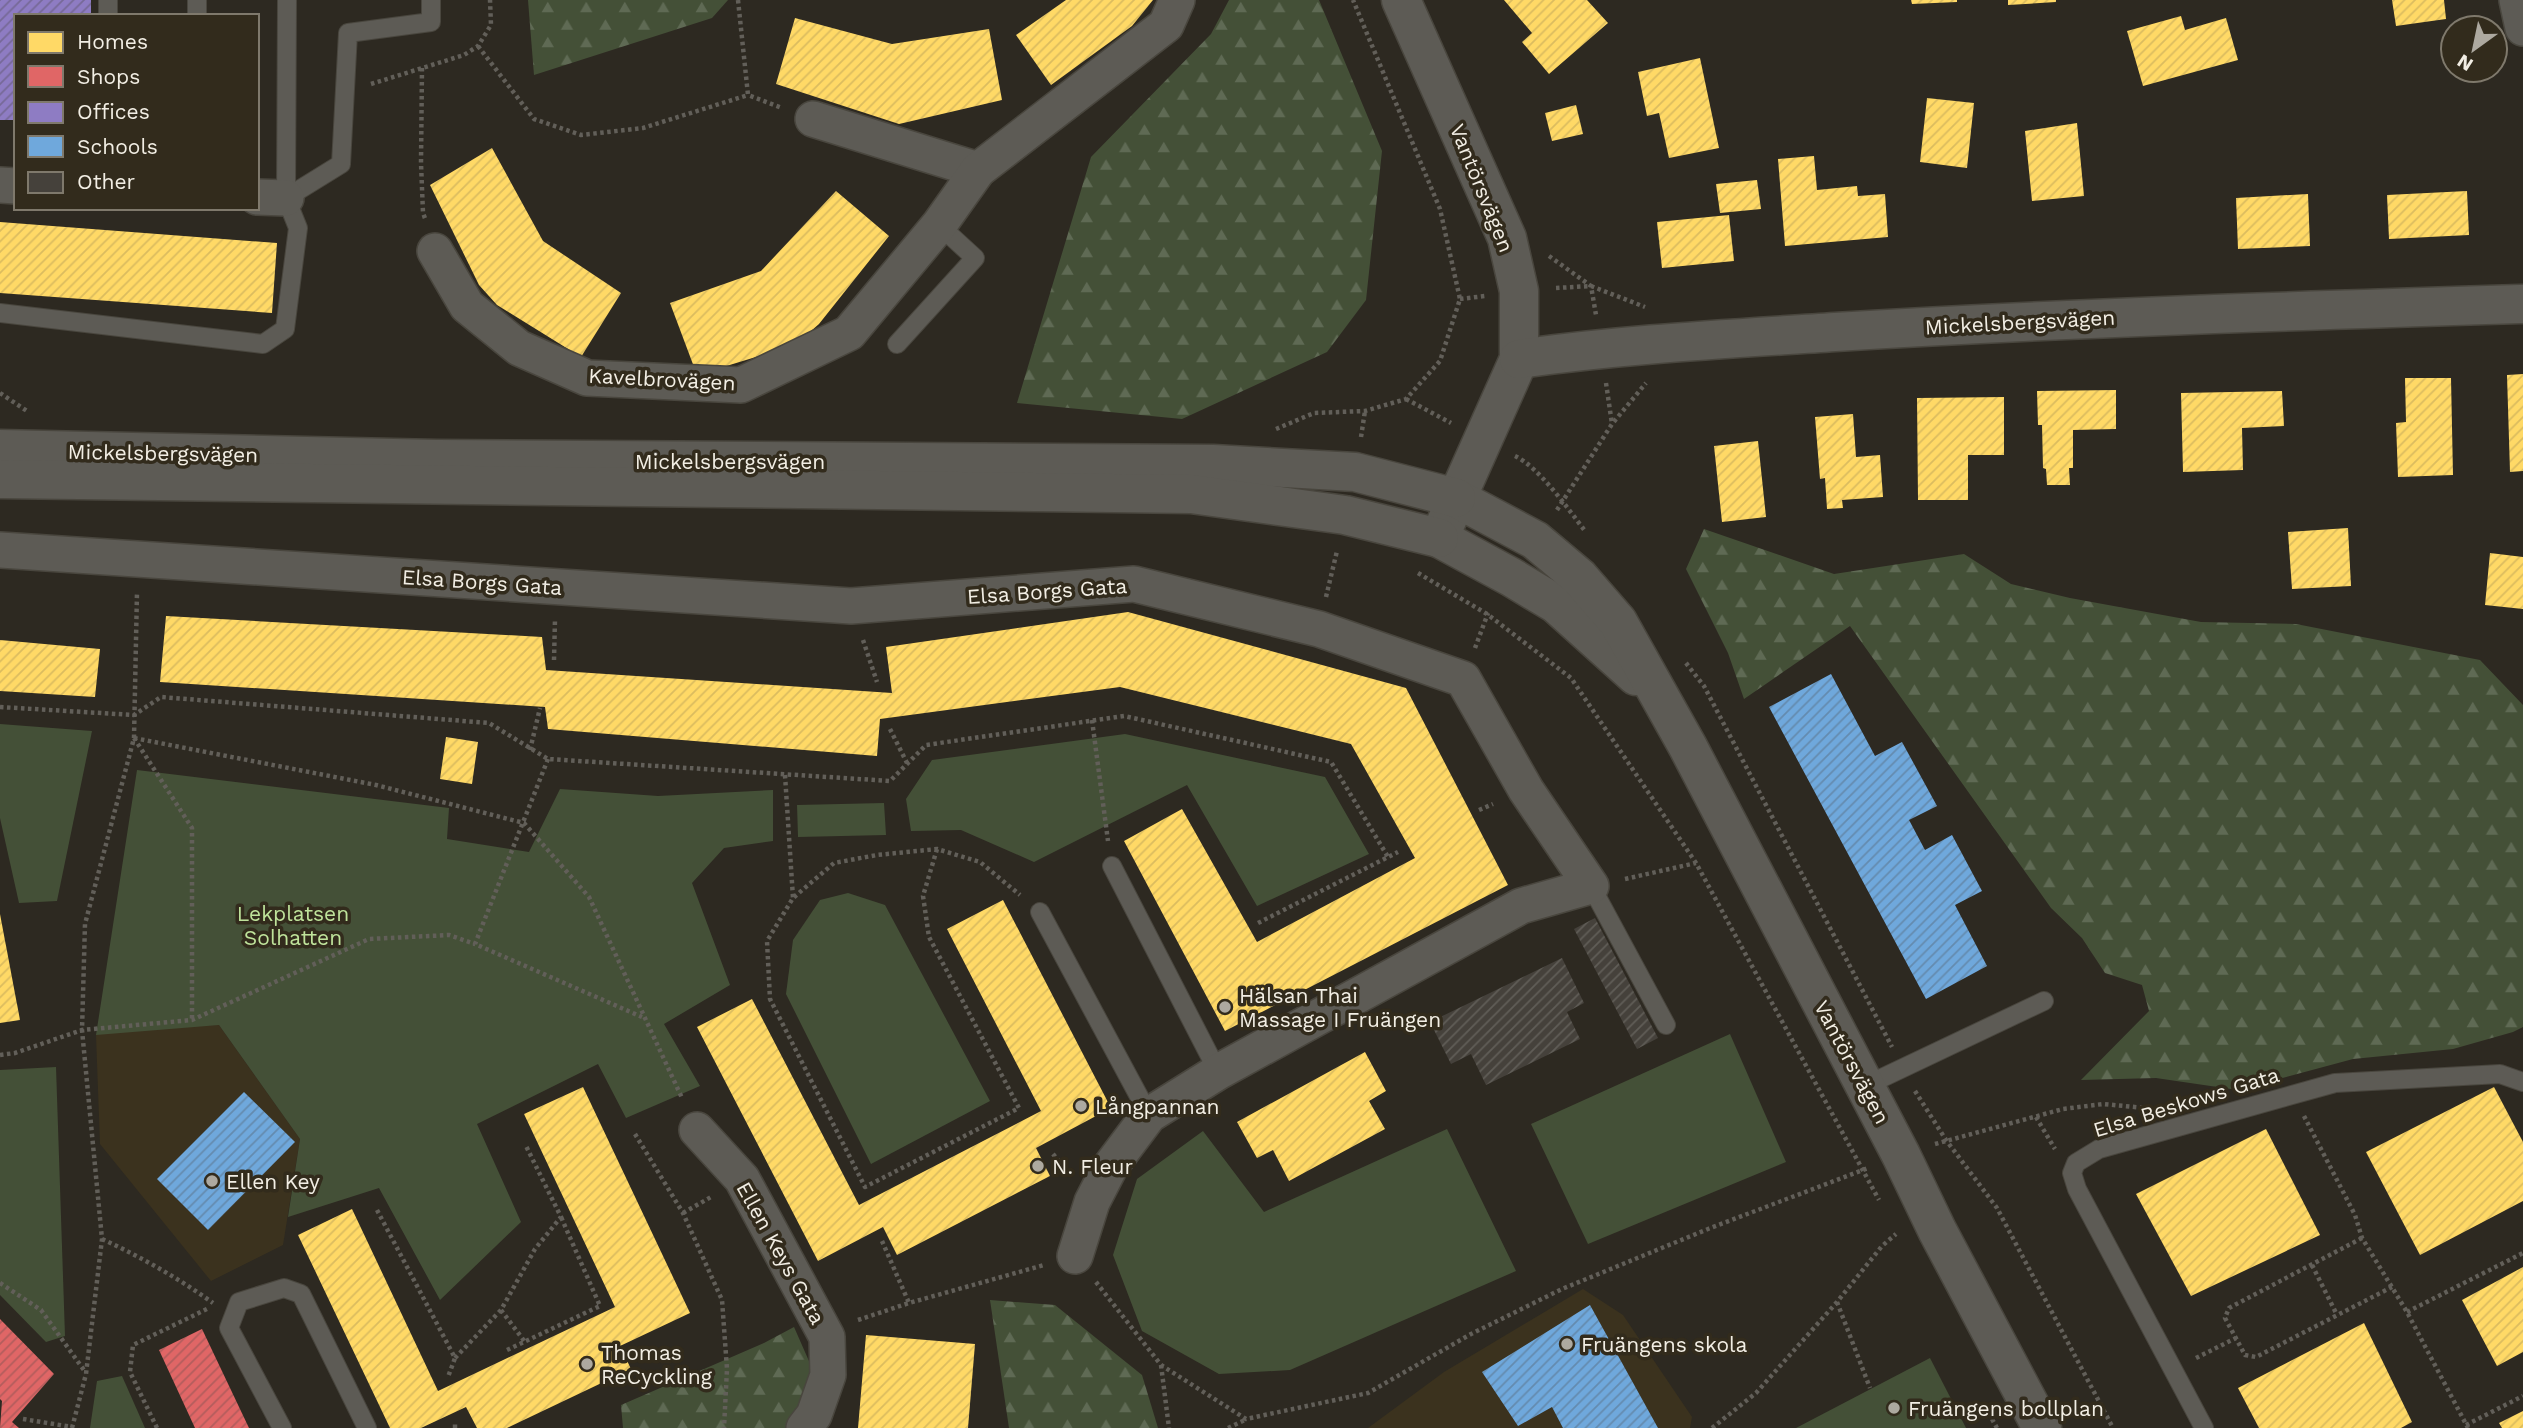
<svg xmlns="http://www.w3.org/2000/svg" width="2523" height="1428" font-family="'Work Sans',sans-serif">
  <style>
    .built { fill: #3b321e }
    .forest { fill: url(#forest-firs) }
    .green { fill: #445037 }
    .homes { fill: url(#homes-hatch) }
    .shops { fill: url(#shops-hatch) }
    .offices { fill: url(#offices-hatch) }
    .schools { fill: url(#schools-hatch) }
    .building { fill: url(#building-hatch) }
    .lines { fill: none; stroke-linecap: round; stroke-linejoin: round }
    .service-casing { stroke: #49463e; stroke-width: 20 }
    .minor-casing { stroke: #49463e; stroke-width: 38 }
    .tertiary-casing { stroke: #49463e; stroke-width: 41 }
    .secondary-casing { stroke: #49463e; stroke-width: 41 }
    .path { stroke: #625f59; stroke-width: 4.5; stroke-dasharray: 3.5 3.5; stroke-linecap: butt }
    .service { stroke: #5d5b55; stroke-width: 18 }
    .minor { stroke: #5d5b55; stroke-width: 35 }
    .tertiary { stroke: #5d5b55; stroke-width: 38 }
    .secondary { stroke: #5d5b55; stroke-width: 38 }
    .poi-dot { fill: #ada9a0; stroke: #322b1c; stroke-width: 2.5 }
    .labels { text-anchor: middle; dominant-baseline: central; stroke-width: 7; stroke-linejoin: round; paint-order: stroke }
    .street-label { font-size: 21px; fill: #f2eee4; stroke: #322b1c }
    .park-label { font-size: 21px; fill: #bfe39b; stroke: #322b1c }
    .poi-label { font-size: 21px; fill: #f2eee4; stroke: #322b1c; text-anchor: start }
  </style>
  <defs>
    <pattern id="forest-firs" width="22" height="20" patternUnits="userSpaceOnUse" patternTransform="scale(1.75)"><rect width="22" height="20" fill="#445037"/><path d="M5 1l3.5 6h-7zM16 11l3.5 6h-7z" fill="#5f6a54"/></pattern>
    <pattern id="homes-hatch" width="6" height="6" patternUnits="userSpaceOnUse" patternTransform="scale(1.75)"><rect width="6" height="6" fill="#ffd966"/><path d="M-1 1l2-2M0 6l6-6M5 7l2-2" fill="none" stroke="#dbbc5f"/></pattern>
    <pattern id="shops-hatch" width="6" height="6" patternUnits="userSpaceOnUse" patternTransform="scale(1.75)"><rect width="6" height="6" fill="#e06666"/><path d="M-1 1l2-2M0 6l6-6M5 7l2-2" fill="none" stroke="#b35d5c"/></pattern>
    <pattern id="offices-hatch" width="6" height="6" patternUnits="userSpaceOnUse" patternTransform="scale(1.75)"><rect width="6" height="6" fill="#8e7cc3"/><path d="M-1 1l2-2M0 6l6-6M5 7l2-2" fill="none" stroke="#766997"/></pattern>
    <pattern id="schools-hatch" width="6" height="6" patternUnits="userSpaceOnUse" patternTransform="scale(1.75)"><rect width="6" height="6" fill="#6fa8dc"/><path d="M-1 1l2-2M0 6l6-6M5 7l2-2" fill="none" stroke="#648bae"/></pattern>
    <pattern id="building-hatch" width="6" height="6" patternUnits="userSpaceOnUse" patternTransform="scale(1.75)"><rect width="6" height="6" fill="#45413b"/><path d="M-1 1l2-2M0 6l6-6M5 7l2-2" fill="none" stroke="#605d57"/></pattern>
  </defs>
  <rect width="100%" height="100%" fill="#2d2921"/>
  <!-- built -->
  <g class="built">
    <path d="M 219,1025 L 300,1139 L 283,1245 L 211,1281 L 100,1144 L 96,1035 L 115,1028 Z"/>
    <path d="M 1583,1289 L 1623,1315 L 1692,1417 L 1690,1428 L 1368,1428 L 1444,1372 Z"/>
  </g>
  <!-- forest -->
  <g class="forest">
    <path d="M 528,0 L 728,0 L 712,18 L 534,75 Z"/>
    <path d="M 1229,0 L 1319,0 L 1382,151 L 1366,300 L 1327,352 L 1182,419 L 1017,403 L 1091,157 L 1211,34 Z"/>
    <path d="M 1704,529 L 1834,574 L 1964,554 L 2011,584 L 2070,598 L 2201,622 L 2296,624 L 2480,660 L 2523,705 L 2523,1027 L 2513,1032 L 2453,1049 L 2353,1059 L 2238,1090 L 2156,1078 L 2081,1080 L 2149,1011 L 2142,985 L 2105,973 L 2082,938 L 2051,908 L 1850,626 L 1744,699 L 1728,653 L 1686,569 Z"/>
    <path d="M 990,1300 L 1055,1305 L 1142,1375 L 1158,1428 L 1009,1428 Z"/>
    <path d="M 794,1327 L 812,1368 L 806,1396 L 785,1428 L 623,1428 L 621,1405 L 764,1343 Z"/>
  </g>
  <!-- green -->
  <g class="green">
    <path d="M 0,724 L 92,731 L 57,901 L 19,903 L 0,818 Z"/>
    <path d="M 1125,734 L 1325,777 L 1369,854 L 1257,906 L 1187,785 L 1034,862 L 961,830 L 911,831 L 906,799 L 932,760 Z"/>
    <path d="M 137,770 L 449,808 L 447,839 L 529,852 L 560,789 L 658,796 L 773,790 L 773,841 L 724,848 L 692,883 L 730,985 L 664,1024 L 700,1086 L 626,1118 L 598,1064 L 477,1124 L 521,1222 L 440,1300 L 379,1188 L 288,1217 L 300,1139 L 219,1025 L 96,1035 Z"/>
    <path d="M 884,803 L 886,835 L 798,837 L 797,805 Z"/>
    <path d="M 848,893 L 885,905 L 990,1101 L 871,1164 L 786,994 L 793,940 L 820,900 Z"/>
    <path d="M 1730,1034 L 1786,1162 L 1588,1244 L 1531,1124 Z"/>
    <path d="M 56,1067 L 65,1336 L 46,1342 L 0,1295 L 0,1070 Z"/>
    <path d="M 1447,1129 L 1516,1271 L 1290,1370 L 1219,1374 L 1142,1331 L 1113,1255 L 1137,1179 L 1203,1131 L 1264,1212 Z"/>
    <path d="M 1930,1358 L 1966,1428 L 1796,1428 Z"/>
    <path d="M 122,1376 L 145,1428 L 90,1428 L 97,1381 Z"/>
  </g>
  <!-- homes -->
  <g class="homes">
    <path d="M 1066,0 L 1153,0 L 1132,26 L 1051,85 L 1016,35 Z"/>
    <path d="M 1504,0 L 1587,0 L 1608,23 L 1549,74 L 1522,42 L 1532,33 Z"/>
    <path d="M 1911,0 L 1957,0 L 1957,2 L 1912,4 Z"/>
    <path d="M 2008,0 L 2056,0 L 2056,2 L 2008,5 Z"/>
    <path d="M 2392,0 L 2444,0 L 2446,19 L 2396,26 Z"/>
    <path d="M 2181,16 L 2185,30 L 2226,18 L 2238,60 L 2143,86 L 2127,31 Z"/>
    <path d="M 795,18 L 892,44 L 989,29 L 1002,100 L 899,124 L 776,84 Z"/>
    <path d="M 1700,58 L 1719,148 L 1669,158 L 1659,113 L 1647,116 L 1638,72 Z"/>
    <path d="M 1927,98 L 1974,103 L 1967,168 L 1920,162 Z"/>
    <path d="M 1576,105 L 1583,134 L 1552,141 L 1545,113 Z"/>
    <path d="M 2077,123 L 2084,196 L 2032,201 L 2025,131 Z"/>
    <path d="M 492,148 L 543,241 L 621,293 L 581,357 L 497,305 L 479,285 L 430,185 Z"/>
    <path d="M 1814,156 L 1817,190 L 1857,186 L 1858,196 L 1885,194 L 1888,237 L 1785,246 L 1778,159 Z"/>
    <path d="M 1757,180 L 1761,209 L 1720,213 L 1716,184 Z"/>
    <path d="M 836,191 L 889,236 L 819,324 L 795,345 L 697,375 L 670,303 L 761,271 Z"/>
    <path d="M 2467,191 L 2469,235 L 2389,239 L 2387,195 Z"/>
    <path d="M 2308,194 L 2310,246 L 2238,249 L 2236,198 Z"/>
    <path d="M 1729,215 L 1734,261 L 1662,268 L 1657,222 Z"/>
    <path d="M 0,222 L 277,243 L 272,313 L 0,293 Z"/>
    <path d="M 2523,374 L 2523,471 L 2510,472 L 2507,375 Z"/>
    <path d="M 2405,378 L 2451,378 L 2453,475 L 2398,477 L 2396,423 L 2406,422 Z"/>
    <path d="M 2116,390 L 2116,429 L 2073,430 L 2073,468 L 2069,468 L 2070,485 L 2047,485 L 2046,469 L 2043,468 L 2042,425 L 2038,425 L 2037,391 Z"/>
    <path d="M 2282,391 L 2284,426 L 2242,428 L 2243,470 L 2183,472 L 2181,393 Z"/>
    <path d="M 2004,397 L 2004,455 L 1968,455 L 1968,500 L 1918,500 L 1917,398 Z"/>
    <path d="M 1853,414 L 1856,457 L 1880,455 L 1883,497 L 1842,500 L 1843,508 L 1827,509 L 1825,478 L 1820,479 L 1815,417 Z"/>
    <path d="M 1758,441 L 1766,517 L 1722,522 L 1714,446 Z"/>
    <path d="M 2348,528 L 2351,586 L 2292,589 L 2288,532 Z"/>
    <path d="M 2490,553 L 2523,557 L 2523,609 L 2485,605 Z"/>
    <path d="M 1128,612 L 1406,688 L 1508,885 L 1225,1031 L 1124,841 L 1182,809 L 1257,942 L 1415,858 L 1351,744 L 1120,687 L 880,719 L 877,756 L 548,729 L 545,707 L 160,682 L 166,616 L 542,637 L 546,670 L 892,693 L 886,647 Z"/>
    <path d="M 0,640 L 100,649 L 95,697 L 0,691 Z"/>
    <path d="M 446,737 L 478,742 L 472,784 L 440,779 Z"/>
    <path d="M 1003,900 L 1111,1108 L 1036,1148 L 1050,1176 L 897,1255 L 883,1227 L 818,1261 L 697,1027 L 752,999 L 859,1205 L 1041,1111 L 947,929 Z"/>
    <path d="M 0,914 L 20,1020 L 0,1023 Z"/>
    <path d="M 1365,1052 L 1386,1091 L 1369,1101 L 1385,1129 L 1289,1181 L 1273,1150 L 1257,1158 L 1237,1122 Z"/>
    <path d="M 583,1087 L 690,1313 L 620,1346 L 631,1369 L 507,1428 L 477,1428 L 466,1407 L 421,1428 L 390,1428 L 298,1235 L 352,1209 L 438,1391 L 615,1307 L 524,1114 Z"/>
    <path d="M 2494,1087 L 2523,1142 L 2523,1201 L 2420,1255 L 2366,1152 Z"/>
    <path d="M 2266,1129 L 2320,1235 L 2191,1296 L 2136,1194 Z"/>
    <path d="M 2523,1267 L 2523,1352 L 2497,1366 L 2462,1300 Z"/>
    <path d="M 2364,1323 L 2412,1422 L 2401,1428 L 2259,1428 L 2238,1388 Z"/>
    <path d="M 866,1335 L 975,1344 L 968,1428 L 858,1428 Z"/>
    <path d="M 2523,1411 L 2523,1428 L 2502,1428 L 2499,1423 Z"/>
  </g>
  <!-- shops -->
  <g class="shops">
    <path d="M 0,1319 L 54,1374 L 12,1422 L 19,1428 L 0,1428 L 2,1401 L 0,1399 Z"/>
    <path d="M 202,1329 L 249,1428 L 195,1428 L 159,1350 Z"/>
  </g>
  <!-- offices -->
  <path class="offices" d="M 0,0 L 91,0 L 91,16 L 16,16 L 16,120 L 0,120 Z"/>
  <!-- schools -->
  <g class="schools">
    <path d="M 1831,674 L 1875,756 L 1902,742 L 1937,806 L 1909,820 L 1925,850 L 1952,835 L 1982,891 L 1955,905 L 1987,966 L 1926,999 L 1769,707 Z"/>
    <path d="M 244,1092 L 295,1142 L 208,1230 L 157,1179 Z"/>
    <path d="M 1590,1305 L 1658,1428 L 1563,1428 L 1552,1407 L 1518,1426 L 1482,1372 Z"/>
  </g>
  <!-- building -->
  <g class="building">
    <path d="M 1595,918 L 1658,1038 L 1637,1049 L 1574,929 Z"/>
    <path d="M 1562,958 L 1584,1003 L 1567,1012 L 1580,1039 L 1486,1085 L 1471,1054 L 1451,1064 L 1430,1022 Z"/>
  </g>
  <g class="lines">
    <!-- service casing -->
    <g class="service-casing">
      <g id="service">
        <path d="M 108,16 L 108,0"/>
        <path d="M 197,16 L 197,0"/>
        <path d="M 286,198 L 341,164 L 348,33 L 431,22 L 431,0"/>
        <path d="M 0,313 L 263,344 L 285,329 L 298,228 L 286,198 L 287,0"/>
        <path d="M 897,344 L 975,258 L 939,225"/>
        <path d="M 1112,866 L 1218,1072"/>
        <path d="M 1591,886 L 1666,1025"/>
        <path d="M 1040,912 L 1149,1115"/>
        <path d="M 1865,1086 L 2044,1001"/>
        <path d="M 282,1428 L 229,1328 L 239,1302 L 284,1288 L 301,1294 L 367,1428"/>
        <path d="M 2204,1428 L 2077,1189 L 2072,1173 L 2076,1163 L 2099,1149 L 2335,1083 L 2500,1074 L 2523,1082"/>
      </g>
    </g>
    <!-- minor casing -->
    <g class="minor-casing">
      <g id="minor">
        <path d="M 2517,0 L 2523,28"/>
        <path d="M 813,119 L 978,170"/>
        <path d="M 0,185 L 16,186"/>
        <path d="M 257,197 L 286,198"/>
        <path d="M 435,251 L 467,306 L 519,348 L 587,378 L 741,385 L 849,333 L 939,225 L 978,170 L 1166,25 L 1177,0"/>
        <path d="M 0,550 L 851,606 L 1134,584 L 1319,629 L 1463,679 L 1526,790 L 1591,886 L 1521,906 L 1218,1072 L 1149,1115 L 1110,1167 L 1092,1202 L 1075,1256"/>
        <path d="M 697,1130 L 742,1179 L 827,1337 L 828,1375 L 814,1415 L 804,1428"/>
      </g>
    </g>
    <!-- tertiary casing -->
    <g class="tertiary-casing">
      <g id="tertiary">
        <path d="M 1401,0 L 1507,238 L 1519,291 L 1519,359 L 1439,538 L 1511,577 L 1556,604 L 1636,676"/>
        <path d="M 1519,359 C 1624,344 1729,339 1835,332 C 2064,318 2294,311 2523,304"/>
        <path d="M 1456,498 L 1535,540 L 1579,577 L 1618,622 L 1688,747 L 1901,1155 L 1937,1230 L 2042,1428"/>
      </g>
    </g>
    <!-- secondary casing -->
    <g class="secondary-casing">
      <g id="secondary">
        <path d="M 0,449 L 437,459 L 1213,464 L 1355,472 L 1456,498"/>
        <path d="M 0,479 L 1191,494 L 1345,515 L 1439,538"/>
      </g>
    </g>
    <!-- path -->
    <g class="path">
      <path d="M 738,0 L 748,95 L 782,108"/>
      <path d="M 478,46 L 534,119 L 581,135 L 643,128 L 748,95"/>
      <path d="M 422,68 L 421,163 L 423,213 L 426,221"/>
      <path d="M 371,84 L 464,55 L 478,46 L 491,25 L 490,0"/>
      <path d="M 1549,256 L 1591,286 L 1596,315"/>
      <path d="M 1556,288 L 1591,286 L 1645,307"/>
      <path d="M 1460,299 L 1485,296"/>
      <path d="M 1606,383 L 1612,424"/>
      <path d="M 0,393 L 27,411"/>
      <path d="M 1406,399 L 1451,423"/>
      <path d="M 1276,429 L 1314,413 L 1365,411 L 1406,399 L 1440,361 L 1460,299 L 1440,209 L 1353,0"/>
      <path d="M 1361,437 L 1365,411"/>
      <path d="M 1515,456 C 1539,467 1569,510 1585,531"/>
      <path d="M 1557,510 L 1612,424 L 1646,383"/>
      <path d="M 1418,573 L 1487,614 L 1571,678 L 1696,863 L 1879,1200"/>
      <path d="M 1326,597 L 1337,551"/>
      <path d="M 863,640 L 877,682"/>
      <path d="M 1475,648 L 1488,613"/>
      <path d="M 554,660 L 555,619"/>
      <path d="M 1686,663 L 1704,686 L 1892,1047"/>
      <path d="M 0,707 L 134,715 L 161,697 L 489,723 L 548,759 L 890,781 L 926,745 L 1124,716 L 1331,762 L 1388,857"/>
      <path d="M 1092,720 L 1108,841"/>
      <path d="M 890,729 L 907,763"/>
      <path d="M 134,738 L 376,785 L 524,823 L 589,897 L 682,1098"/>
      <path d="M 134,738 L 192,828 L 192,1020"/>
      <path d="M 530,750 L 540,708"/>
      <path d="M 548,759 L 475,944 L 642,1017"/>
      <path d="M 785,775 L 793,898"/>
      <path d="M 1479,810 L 1493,804"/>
      <path d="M 937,849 L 923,896 L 929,937 L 1019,1108 L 865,1187 L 770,999 L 767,941 L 793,898 L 834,863 L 877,855 L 937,849 L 980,862 L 1020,895"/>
      <path d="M 1625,879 L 1696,863"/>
      <path d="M 1258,923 L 1398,852"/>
      <path d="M 0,1055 L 15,1053 L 82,1030 L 192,1020 L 369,939 L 449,935 L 475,944"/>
      <path d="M 1915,1091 L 1946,1140 L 1997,1208 L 2113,1428"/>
      <path d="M 2304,1116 L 2355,1215 L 2362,1238 L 2407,1312 L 2468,1428"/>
      <path d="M 2036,1117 L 2055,1149"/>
      <path d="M 635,1134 L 683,1213 L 722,1300 L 727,1369 L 724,1428"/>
      <path d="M 1935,1144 L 2063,1109 L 2103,1104 L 2145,1108"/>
      <path d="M 1053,1154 L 1068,1172"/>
      <path d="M 377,1210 L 455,1358 L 448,1377"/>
      <path d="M 683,1213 L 711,1197"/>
      <path d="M 2362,1238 L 2229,1308 L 2225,1318 L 2245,1355 L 2256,1357 L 2392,1287"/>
      <path d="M 102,1239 C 141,1257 178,1278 213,1303"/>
      <path d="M 882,1241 L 909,1303"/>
      <path d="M 2312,1265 L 2337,1315"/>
      <path d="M 1096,1282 L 1161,1365 L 1246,1419 L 1368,1393 L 1471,1334 L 1562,1289 L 1708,1229 L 1868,1168"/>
      <path d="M 0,1283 L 41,1310 L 86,1373"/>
      <path d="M 1837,1302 L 1870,1388"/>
      <path d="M 501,1310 L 525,1342"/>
      <path d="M 2407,1312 L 2523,1253"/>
      <path d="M 858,1320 L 909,1303 L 1044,1265"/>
      <path d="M 507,1350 L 600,1306 L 561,1217"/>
      <path d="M 455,1358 L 501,1310 L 535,1249 L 561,1217 L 526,1146"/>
      <path d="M 2196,1358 L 2236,1338"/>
      <path d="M 1161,1365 L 1169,1428"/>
      <path d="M 23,1419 L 72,1427"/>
      <path d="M 1992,1419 L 1997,1428"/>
      <path d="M 2466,1425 L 2523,1396"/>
      <path d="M 72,1428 L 86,1374 L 102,1239 L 82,1030 L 85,924 L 134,738 L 137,592"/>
      <path d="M 157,1428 L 130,1372 L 133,1345 L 209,1308"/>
      <path d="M 455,1428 L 455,1421"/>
      <path d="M 1228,1428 L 1245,1420"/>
      <path d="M 1712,1428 L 1756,1393 L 1837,1302 L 1882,1246 L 1896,1234"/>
    </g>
    <!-- service -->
    <use href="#service" class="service"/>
    <!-- minor -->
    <use href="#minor" class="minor"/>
    <!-- tertiary -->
    <use href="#tertiary" class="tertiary"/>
    <!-- secondary -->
    <use href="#secondary" class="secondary"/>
  </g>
  <!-- markers -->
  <g class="poi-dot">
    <circle cx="1225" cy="1007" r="7"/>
    <circle cx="1081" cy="1106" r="7"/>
    <circle cx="1038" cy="1166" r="7"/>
    <circle cx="212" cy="1181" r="7"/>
    <circle cx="1567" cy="1344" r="7"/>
    <circle cx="587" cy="1364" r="7"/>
    <circle cx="1894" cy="1408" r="7"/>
  </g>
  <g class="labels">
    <!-- street labels -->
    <g class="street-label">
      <text transform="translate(1482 188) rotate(68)">Vantörsvägen</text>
      <text transform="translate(2020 322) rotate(-3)">Mickelsbergsvägen</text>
      <text transform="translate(662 379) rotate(3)">Kavelbrovägen</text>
      <text transform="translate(163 453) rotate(1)">Mickelsbergsvägen</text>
      <text x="730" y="461">Mickelsbergsvägen</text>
      <text transform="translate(482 582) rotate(4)">Elsa Borgs Gata</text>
      <text transform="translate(1047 591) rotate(-4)">Elsa Borgs Gata</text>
      <text transform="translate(1852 1062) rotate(62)">Vantörsvägen</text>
      <text transform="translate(2186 1102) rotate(-17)">Elsa Beskows Gata</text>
      <text transform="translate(781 1253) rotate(61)">Ellen Keys Gata</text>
    </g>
    <!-- park labels -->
    <g class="park-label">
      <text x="293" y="913">Lekplatsen<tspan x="293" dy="24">Solhatten</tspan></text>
    </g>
    <!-- poi labels -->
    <g class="poi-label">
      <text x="1239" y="995">Hälsan Thai<tspan x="1239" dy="24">Massage I Fruängen</tspan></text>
      <text x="1095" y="1106">Långpannan</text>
      <text x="1052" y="1166">N. Fleur</text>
      <text x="226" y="1181">Ellen Key</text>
      <text x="1581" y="1344">Fruängens skola</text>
      <text x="601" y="1352">Thomas<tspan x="601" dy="24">ReCyckling</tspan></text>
      <text x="1908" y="1408">Fruängens bollplan</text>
    </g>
  </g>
  <!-- legend -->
  <rect x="14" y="14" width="245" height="196" fill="#322b1c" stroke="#7f796c" stroke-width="2"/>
  <rect x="28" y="32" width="35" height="21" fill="#ffd966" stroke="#7f796c" stroke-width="2"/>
  <text x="77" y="49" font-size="21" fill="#f2eee4">Homes</text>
  <rect x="28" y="66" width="35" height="21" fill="#e06666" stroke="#7f796c" stroke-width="2"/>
  <text x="77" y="84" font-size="21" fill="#f2eee4">Shops</text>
  <rect x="28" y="102" width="35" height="21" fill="#8e7cc3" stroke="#7f796c" stroke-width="2"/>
  <text x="77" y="119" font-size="21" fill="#f2eee4">Offices</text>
  <rect x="28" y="136" width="35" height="21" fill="#6fa8dc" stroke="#7f796c" stroke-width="2"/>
  <text x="77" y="154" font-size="21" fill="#f2eee4">Schools</text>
  <rect x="28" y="172" width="35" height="21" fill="#45413b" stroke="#7f796c" stroke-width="2"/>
  <text x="77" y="189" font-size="21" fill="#f2eee4">Other</text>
  <!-- north arrow -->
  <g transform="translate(2474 49) rotate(213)"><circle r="33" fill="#322b1c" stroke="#7f796c" stroke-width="2"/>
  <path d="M0-5L12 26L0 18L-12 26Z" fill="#ada9a0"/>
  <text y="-10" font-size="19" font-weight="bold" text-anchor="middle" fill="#f2eee4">N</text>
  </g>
</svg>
